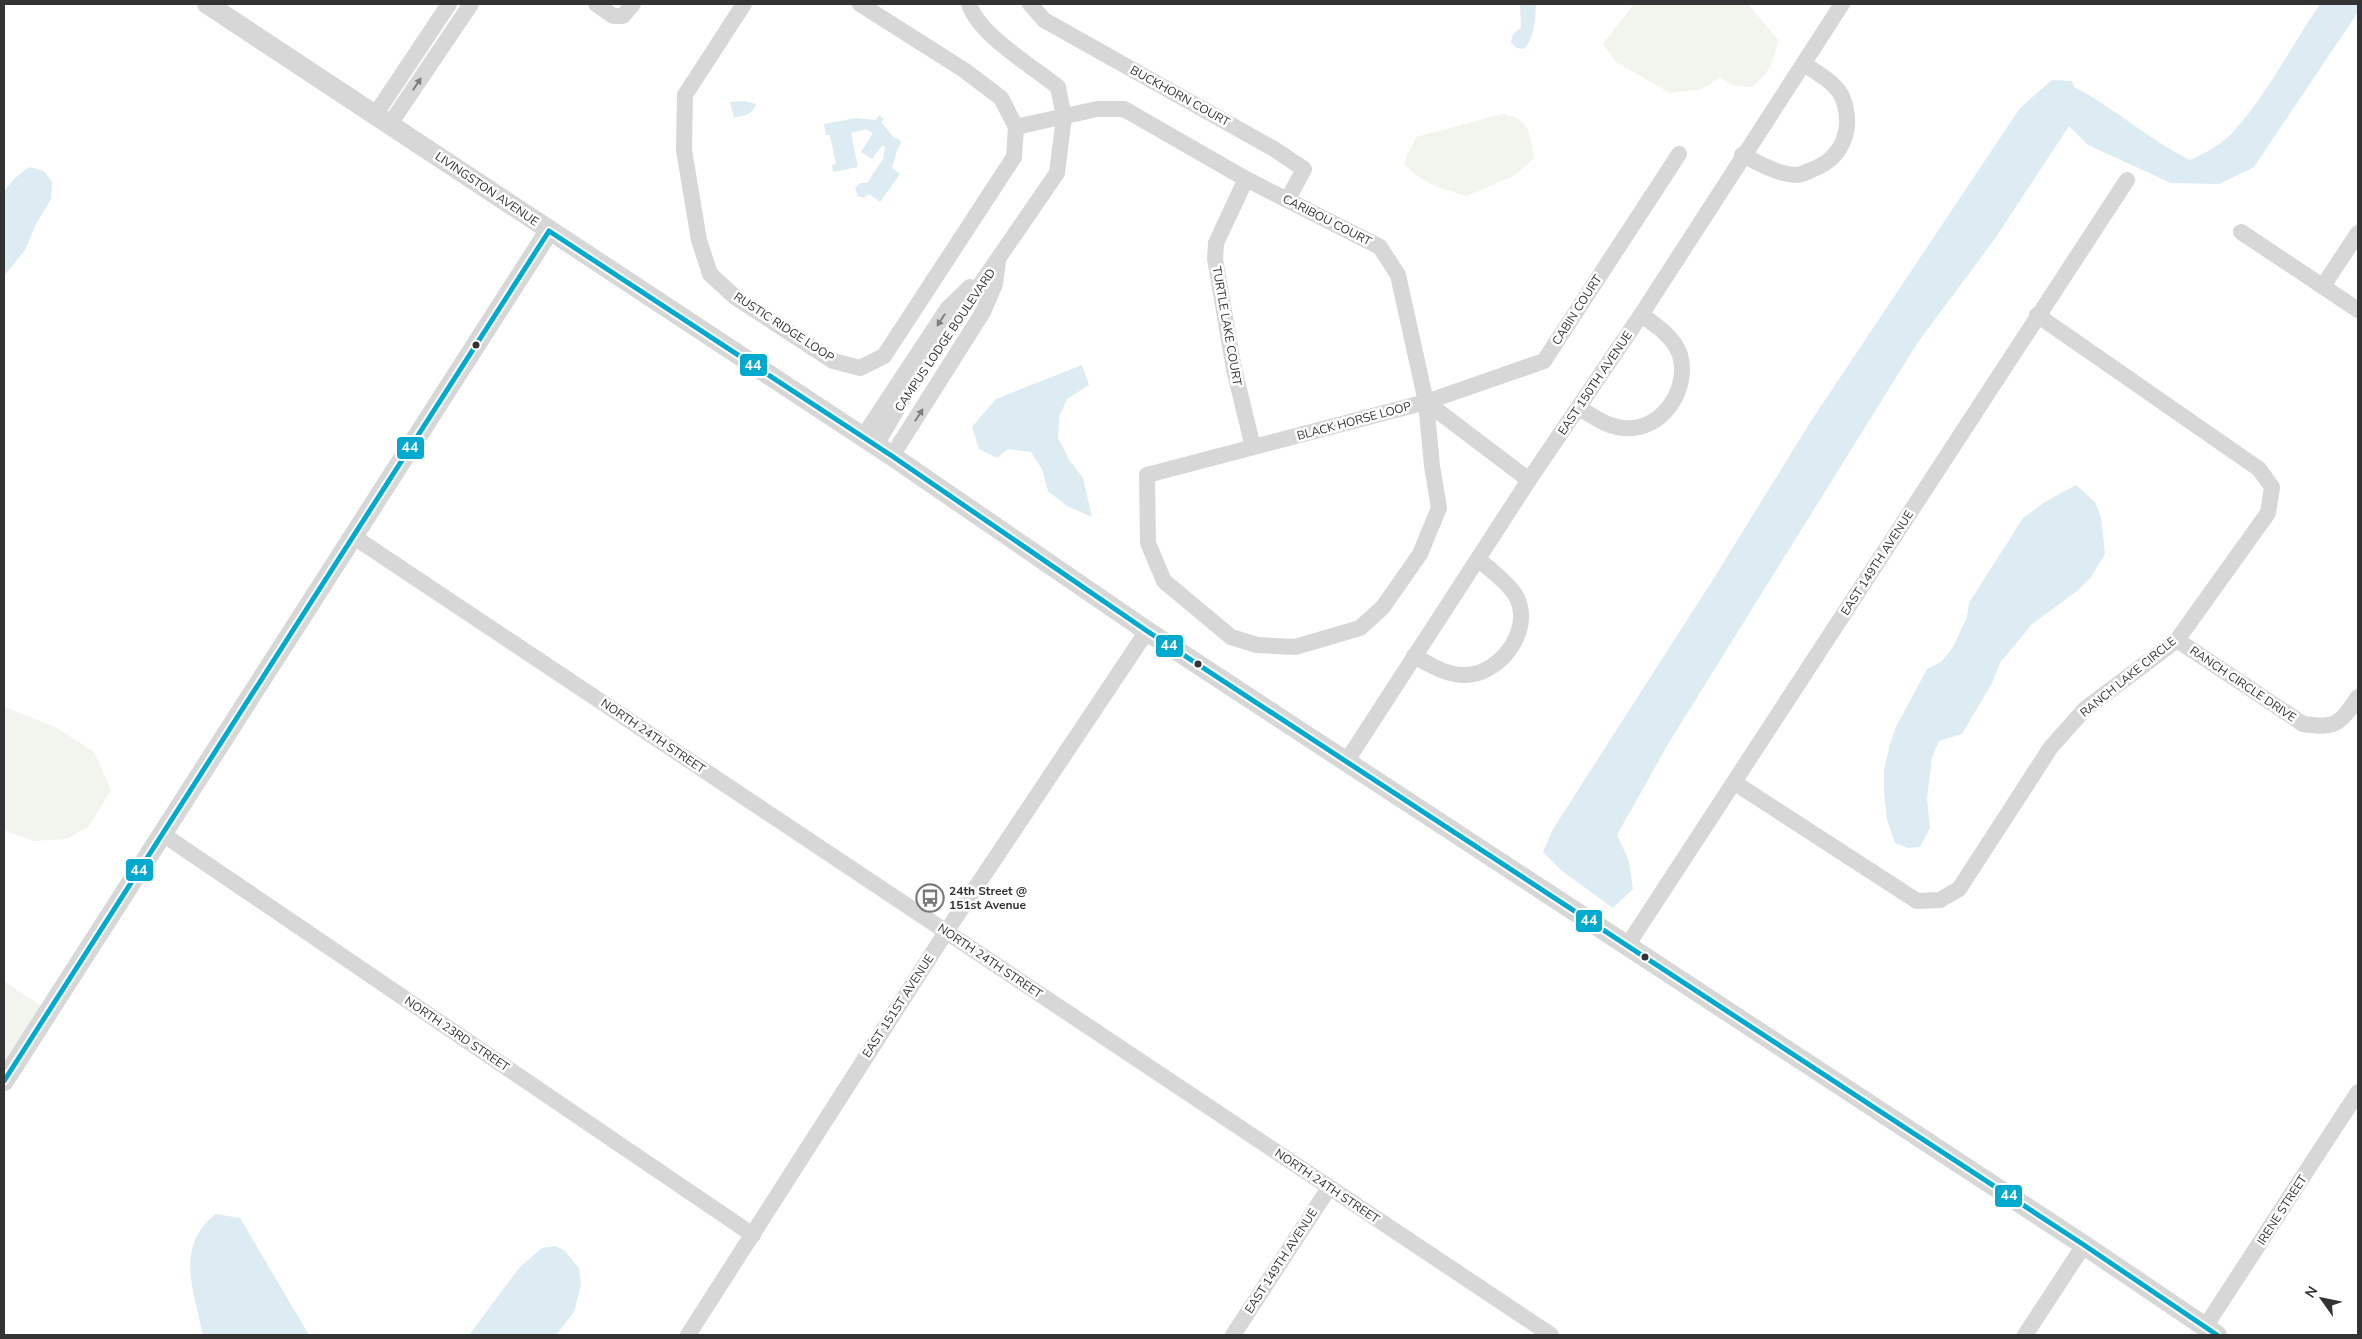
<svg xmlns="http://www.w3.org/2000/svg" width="2362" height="1339" font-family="'Nunito Sans',sans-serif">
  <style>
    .green { fill: #f1f5ed }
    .water { fill: #ddebf3 }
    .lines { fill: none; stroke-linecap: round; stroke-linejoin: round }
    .minor { stroke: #d7d7d7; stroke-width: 16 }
    .tertiary { stroke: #d7d7d7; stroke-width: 20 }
    .bus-1-casing { stroke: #fff; stroke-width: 9 }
    .bus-1 { stroke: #00a9ce; stroke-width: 5 }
    .oneway { fill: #7d7d7d }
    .bus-dot { fill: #333; stroke: #fff; stroke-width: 2 }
    .labels { text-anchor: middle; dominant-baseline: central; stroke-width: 5; stroke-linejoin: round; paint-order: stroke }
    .street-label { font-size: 12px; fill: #333; stroke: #fff }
    .poi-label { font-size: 12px; font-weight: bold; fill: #333; stroke: #fff; text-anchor: start }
    .line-badge { stroke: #fff; stroke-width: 2 }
    .badge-label { font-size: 14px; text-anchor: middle; font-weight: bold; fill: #fff }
  </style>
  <rect width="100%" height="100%" fill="#fff"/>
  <!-- green -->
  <g class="green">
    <path d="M 1634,4 L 1748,4 L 1778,40 C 1774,61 1769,74 1751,87 L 1732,85 L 1720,77 L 1702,89 L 1670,93 L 1616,62 L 1603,44 Z"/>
    <path d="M 1502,114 C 1529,117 1531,135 1534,158 L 1517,174 L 1467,196 C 1441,188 1421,184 1404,163 L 1416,137 Z"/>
    <path d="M 4,707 L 55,727 L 94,752 L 111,790 L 89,826 L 67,839 L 33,841 L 4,830 Z"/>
    <path d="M 4,981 L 41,1006 L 4,1081 Z"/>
  </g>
  <!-- water -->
  <g class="water">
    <path d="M 1520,4 L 1536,4 C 1535,19 1535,37 1524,49 L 1517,48 L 1511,43 L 1513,34 L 1521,28 Z"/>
    <path d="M 2320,4 L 2358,4 L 2358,12 L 2254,167 L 2219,184 L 2171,183 L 2088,145 L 2069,126 L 1994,240 L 1918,342 L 1668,744 L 1617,835 L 1629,861 L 1633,889 L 1613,908 L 1562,871 L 1543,852 L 1553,829 L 1714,578 L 1811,421 L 2020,108 L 2052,80 L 2072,81 L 2074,87 C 2115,108 2149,140 2190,160 C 2205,153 2223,144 2234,131 C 2268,93 2292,45 2320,4 Z"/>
    <path d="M 745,101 L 756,104 C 751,116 745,115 734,118 L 730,102 Z"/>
    <path d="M 879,115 L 884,119 L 881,122 L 894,138 L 899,139 L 901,143 L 897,150 L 892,168 L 900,174 L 880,202 L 869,194 L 863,198 L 858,196 L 855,188 L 860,183 L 867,183 L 883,159 L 885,147 L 883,145 L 872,159 L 861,152 L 873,133 L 866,129 L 851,133 L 858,167 L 833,172 L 832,165 L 836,164 L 830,135 L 826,135 L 824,124 L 856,118 L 876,120 Z"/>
    <path d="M 29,167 L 44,171 L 52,182 L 51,199 L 36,224 L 25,250 L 4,276 L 4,191 L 15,178 Z"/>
    <path d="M 1082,365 L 1089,385 L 1067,399 L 1059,417 L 1058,438 L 1070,461 L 1083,478 L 1092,517 L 1067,506 L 1048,491 L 1042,469 L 1031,452 L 1008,449 L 997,458 L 979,449 L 972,427 L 996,399 Z"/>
    <path d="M 2076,485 L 2095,502 L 2101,517 L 2105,554 L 2091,577 L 2077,591 L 2032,624 L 2000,663 L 1992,683 L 1962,734 L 1939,741 L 1932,757 L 1927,799 L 1930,828 L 1920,847 L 1908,848 L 1895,843 L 1887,820 L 1884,792 L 1884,770 L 1890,744 L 1896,727 L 1927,669 L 1941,662 L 1953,647 L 1967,617 L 1969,603 L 2023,518 L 2045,502 Z"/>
    <path d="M 216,1214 L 240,1218 L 309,1335 L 203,1335 C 194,1292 174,1246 216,1214 Z"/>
    <path d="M 555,1246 L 565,1251 L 579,1268 L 581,1285 L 574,1312 L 556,1335 L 469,1335 L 520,1267 L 542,1248 Z"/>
  </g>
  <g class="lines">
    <!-- minor -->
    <g class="minor">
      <path d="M 596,4 L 613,16 L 623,16 L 633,4"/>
      <path d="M 744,4 L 685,95 L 684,150 L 699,240 L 710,274 L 735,297 L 833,361 L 860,368 L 884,356 L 1014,157 L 1016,127 L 1097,109 L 1124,109 L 1246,179 L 1380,247 L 1398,275 L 1426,402 L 1529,480"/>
      <path d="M 860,4 L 964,70 L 1001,98 L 1016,127"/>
      <path d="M 1030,4 L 1044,20 L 1274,149 L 1304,169 L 1288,199"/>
      <path d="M 375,115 L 449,4"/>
      <path d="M 390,124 L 471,4"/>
      <path d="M 1742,155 C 1759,163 1777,174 1796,175 C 1801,175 1807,172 1811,170 C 1842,159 1854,130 1843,99 C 1837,83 1817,73 1804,64"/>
      <path d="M 1246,179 L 1216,243 L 1215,259 L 1234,369 L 1253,447"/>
      <path d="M 2241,232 L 2358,310"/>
      <path d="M 2323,286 L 2358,233"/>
      <path d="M 1426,402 L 1432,466 L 1439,508 L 1420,554 L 1383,607 L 1360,628 L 1295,647 L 1257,645 L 1231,637 L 1164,581 L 1148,543 L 1147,475 L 1426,402 L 1544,361 L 1679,154"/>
      <path d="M 1579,408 C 1593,416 1607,427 1624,428 C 1661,432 1690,390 1680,355 C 1674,337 1656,325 1641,315"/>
      <path d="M 863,437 L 948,308 L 970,287"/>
      <path d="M 876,445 L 911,385 L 1057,173 L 1064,117 L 1058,87 C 1032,66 979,35 969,4"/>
      <path d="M 892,456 L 983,312 L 995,284 L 998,262"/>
      <path d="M 354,537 L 1551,1335"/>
      <path d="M 2177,640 L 2303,724 C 2336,729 2340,724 2358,697"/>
      <path d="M 1414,656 C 1431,665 1447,676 1467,675 C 1503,673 1536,625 1514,593 C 1505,580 1489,569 1478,559"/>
      <path d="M 1346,762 L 1529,480 L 1641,315 L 1842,4"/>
      <path d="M 1735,783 L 1917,901 L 1940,900 L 1959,889 L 2051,747 L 2085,709 L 2177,640 L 2268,513 L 2272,487 L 2259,469 L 2037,315"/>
      <path d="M 161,833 L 753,1235"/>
      <path d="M 1627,946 L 2127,180"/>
      <path d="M 2205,1327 L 2358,1092"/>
      <path d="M 688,1335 L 946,932 L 1147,631"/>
      <path d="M 1233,1335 L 1329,1188"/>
      <path d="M 2025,1335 L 2084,1245"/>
    </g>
    <!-- tertiary -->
    <g class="tertiary">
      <path d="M 207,4 L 892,456 L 1147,631 L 2084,1245 L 2217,1335"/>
      <path d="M 4,1081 L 549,231"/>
    </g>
    <!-- bus-1 casing -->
    <g class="bus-1-casing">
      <path id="bus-1" d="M 4,1081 L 549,231 L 892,456 L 1147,631 L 2084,1245 L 2217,1335"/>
    </g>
    <!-- bus-1 -->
    <use href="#bus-1" class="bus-1"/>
  </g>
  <!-- one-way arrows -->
  <defs><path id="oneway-solid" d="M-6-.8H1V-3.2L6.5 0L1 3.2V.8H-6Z" transform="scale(1.25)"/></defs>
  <g class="oneway">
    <use href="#oneway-solid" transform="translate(417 84) rotate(-56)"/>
    <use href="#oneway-solid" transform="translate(941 320) rotate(123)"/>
    <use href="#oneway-solid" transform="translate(919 415) rotate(-57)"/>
  </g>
  <!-- icons -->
  <defs>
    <g id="bus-ring" transform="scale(1.4375)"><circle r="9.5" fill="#fff" stroke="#7a7a7a" stroke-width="1.5"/><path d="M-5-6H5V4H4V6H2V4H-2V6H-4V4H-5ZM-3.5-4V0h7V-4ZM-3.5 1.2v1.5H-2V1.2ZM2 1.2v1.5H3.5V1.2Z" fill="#7a7a7a"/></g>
  </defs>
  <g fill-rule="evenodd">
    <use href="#bus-ring" x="930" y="898"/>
  </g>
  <!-- markers -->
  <g class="bus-dot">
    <circle cx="476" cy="345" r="4.5"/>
    <circle cx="1198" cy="664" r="4.5"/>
    <circle cx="1645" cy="957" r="4.5"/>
  </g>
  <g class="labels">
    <!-- street labels -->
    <g class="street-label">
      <text transform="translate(1180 96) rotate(29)">BUCKHORN COURT</text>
      <text transform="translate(487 189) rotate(34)">LIVINGSTON AVENUE</text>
      <text transform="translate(1327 220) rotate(27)">CARIBOU COURT</text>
      <text transform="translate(1577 310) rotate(-57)">CABIN COURT</text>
      <text transform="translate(1227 326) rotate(80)">TURTLE LAKE COURT</text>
      <text transform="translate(784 327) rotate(33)">RUSTIC RIDGE LOOP</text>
      <text transform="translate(945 340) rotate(-56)">CAMPUS LODGE BOULEVARD</text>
      <text transform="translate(1595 383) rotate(-56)">EAST 150TH AVENUE</text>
      <text transform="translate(1354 421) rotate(-15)">BLACK HORSE LOOP</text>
      <text transform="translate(1877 563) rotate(-57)">EAST 149TH AVENUE</text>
      <text transform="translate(2128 677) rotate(-39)">RANCH LAKE CIRCLE</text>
      <text transform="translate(2243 684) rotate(34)">RANCH CIRCLE DRIVE</text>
      <text transform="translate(653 736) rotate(34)">NORTH 24TH STREET</text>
      <text transform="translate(990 961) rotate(34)">NORTH 24TH STREET</text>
      <text transform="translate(898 1006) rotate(-57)">EAST 151ST AVENUE</text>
      <text transform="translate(457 1034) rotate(34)">NORTH 23RD STREET</text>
      <text transform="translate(1327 1186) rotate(34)">NORTH 24TH STREET</text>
      <text transform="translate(2282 1210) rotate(-57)">IRENE STREET</text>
      <text transform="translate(1281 1261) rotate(-57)">EAST 149TH AVENUE</text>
    </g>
    <!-- poi labels -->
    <g class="poi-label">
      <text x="949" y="891">24th Street @<tspan x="949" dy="14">151st Avenue</tspan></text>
    </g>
  </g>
  <g class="line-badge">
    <rect x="739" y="353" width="29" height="24" rx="5" fill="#00a9ce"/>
    <rect x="396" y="436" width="29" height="24" rx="5" fill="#00a9ce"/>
    <rect x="1155" y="634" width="29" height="24" rx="5" fill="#00a9ce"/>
    <rect x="125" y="858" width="29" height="24" rx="5" fill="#00a9ce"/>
    <rect x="1575" y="909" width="28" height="24" rx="5" fill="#00a9ce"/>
    <rect x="1994" y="1184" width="29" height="24" rx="5" fill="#00a9ce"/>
  </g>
  <g class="badge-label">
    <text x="753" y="370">44</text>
    <text x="410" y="452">44</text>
    <text x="1169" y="650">44</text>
    <text x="139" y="875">44</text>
    <text x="1589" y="925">44</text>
    <text x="2009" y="1200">44</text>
  </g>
  <!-- border -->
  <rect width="2362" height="1339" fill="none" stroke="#333333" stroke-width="10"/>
  <!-- north arrow -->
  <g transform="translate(2322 1299) rotate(303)" stroke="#ffffff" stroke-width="4" paint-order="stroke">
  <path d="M0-4L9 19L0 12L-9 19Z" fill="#333333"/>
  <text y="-8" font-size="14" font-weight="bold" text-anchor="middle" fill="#333333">N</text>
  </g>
</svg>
